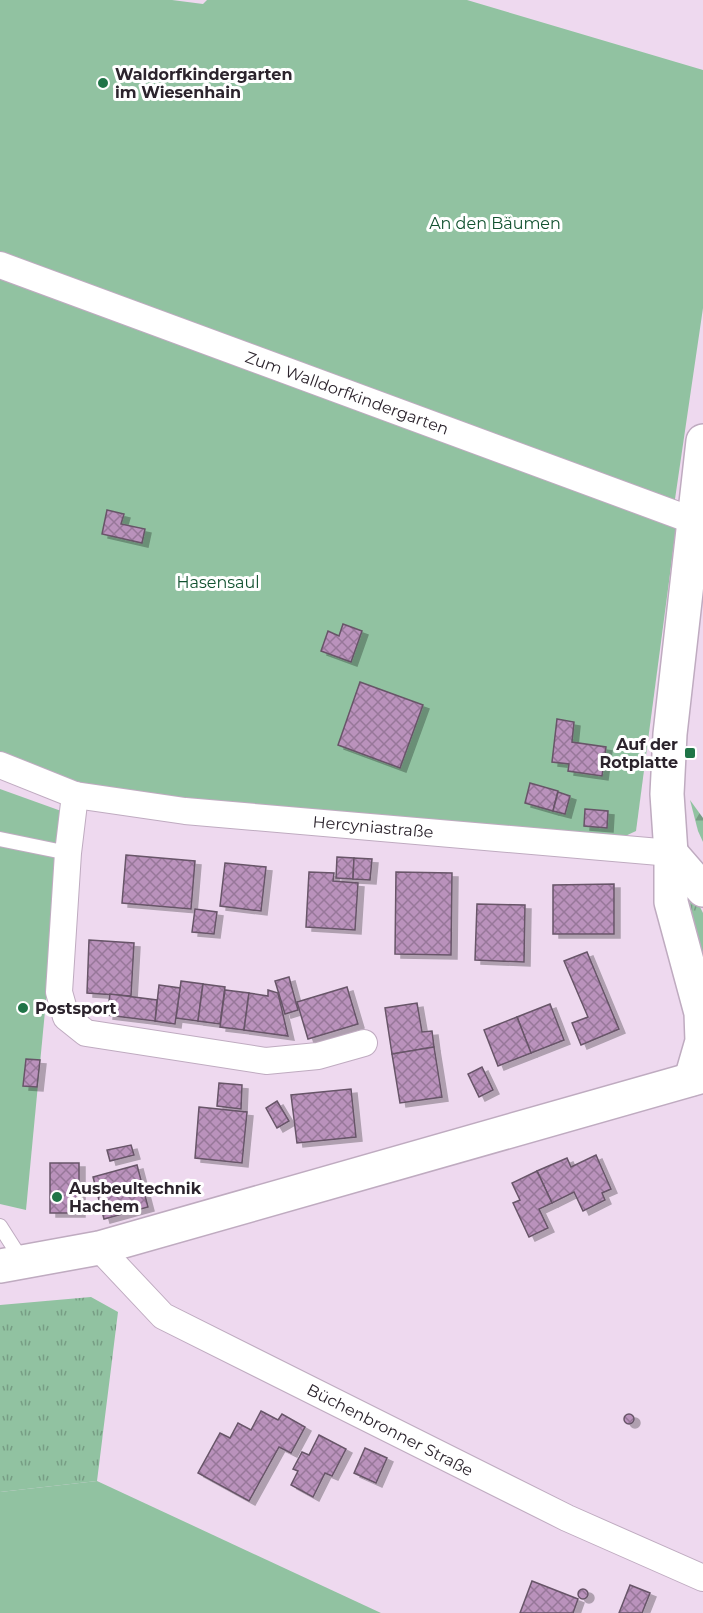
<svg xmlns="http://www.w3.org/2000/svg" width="703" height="1613" font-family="Montserrat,sans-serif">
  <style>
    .grass { fill: url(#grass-tufts) }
    .forest { fill: url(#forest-firs) }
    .garden { fill: #91c2a1 }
    .building { fill: url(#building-cross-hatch); stroke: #675568; stroke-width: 1.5; filter: url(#shadow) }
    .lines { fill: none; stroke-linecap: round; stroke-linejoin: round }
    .lane-casing { stroke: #bfabc0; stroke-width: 16 }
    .street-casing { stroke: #bfabc0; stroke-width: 28 }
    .secondary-casing { stroke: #bfabc0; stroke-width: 36 }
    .lane { stroke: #fff; stroke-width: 14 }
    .street { stroke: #fff; stroke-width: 26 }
    .secondary { stroke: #fff; stroke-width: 33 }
    .poi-dot { fill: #1f7447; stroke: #fff; stroke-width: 2 }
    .labels { text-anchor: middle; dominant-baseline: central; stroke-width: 6; stroke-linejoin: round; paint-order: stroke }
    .poi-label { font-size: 16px; font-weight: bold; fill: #2c242d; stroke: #fff; text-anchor: start }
    .park-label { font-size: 16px; fill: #125230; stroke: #fff }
    .street-label { font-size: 16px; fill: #2c242d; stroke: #fff }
  </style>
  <defs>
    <pattern id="grass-tufts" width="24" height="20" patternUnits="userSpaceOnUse" patternTransform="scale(1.5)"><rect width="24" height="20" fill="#91c2a1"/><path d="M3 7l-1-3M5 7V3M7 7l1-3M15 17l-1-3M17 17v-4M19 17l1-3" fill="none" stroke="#779d84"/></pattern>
    <pattern id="forest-firs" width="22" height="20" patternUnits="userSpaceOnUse" patternTransform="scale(1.5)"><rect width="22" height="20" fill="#91c2a1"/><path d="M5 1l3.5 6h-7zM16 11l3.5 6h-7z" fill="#779d84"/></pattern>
    <pattern id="building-cross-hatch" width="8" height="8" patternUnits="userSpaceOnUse" patternTransform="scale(1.5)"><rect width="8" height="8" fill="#ba92bc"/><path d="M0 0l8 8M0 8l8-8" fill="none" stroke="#977799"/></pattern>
    <filter id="shadow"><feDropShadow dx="6" dy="4" stdDeviation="0" flood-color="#0004"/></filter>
  </defs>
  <rect width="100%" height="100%" fill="#eed9ef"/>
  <!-- grass -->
  <g class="grass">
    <path d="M 695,897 L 703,913 L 703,957 L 694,928 L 689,899 Z"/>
    <path d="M 91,1297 L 118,1312 L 97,1481 L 0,1492 L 0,1305 Z"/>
  </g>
  <!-- forest -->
  <path class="forest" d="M 690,800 L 703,818 L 703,842 L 698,831 Z"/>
  <!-- garden -->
  <g class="garden">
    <path d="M 0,0 L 172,0 L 203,4 L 207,0 L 467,0 L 703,70 L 703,308 L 675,499 L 665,505 L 0,260 Z"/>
    <path d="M 0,270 L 677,521 L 636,831 L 621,838 L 547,833 L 76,787 L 0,754 Z"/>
    <path d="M 0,789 L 64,812 L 26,1210 L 0,1204 Z"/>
    <path d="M 97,1481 L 381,1613 L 0,1613 L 0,1492 Z"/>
  </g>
  <!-- building -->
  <g class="building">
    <path d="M 107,510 L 124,514 L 121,524 L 145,529 L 142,543 L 102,534 Z"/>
    <path d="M 343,624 L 362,631 L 351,662 L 321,651 L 328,631 L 339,636 Z"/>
    <path d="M 360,682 L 423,705 L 400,768 L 338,745 Z"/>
    <path d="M 557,719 L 574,722 L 572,742 L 606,747 L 602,776 L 568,771 L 569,764 L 552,762 Z"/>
    <path d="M 530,783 L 558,791 L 553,811 L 525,803 Z"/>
    <path d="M 558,792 L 570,796 L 565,814 L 553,811 Z"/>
    <path d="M 585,809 L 608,811 L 607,828 L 584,826 Z"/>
    <path d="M 126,855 L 195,861 L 191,909 L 122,903 Z"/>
    <path d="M 337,857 L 354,858 L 353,879 L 336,878 Z"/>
    <path d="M 354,858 L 372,859 L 370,880 L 353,879 Z"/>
    <path d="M 225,863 L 266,867 L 261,911 L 220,906 Z"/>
    <path d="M 309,872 L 334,873 L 333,881 L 358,883 L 355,930 L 306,927 Z"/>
    <path d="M 396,872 L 452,873 L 451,955 L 395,954 Z"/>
    <path d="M 614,884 L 614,934 L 553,934 L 553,885 Z"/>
    <path d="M 477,904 L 525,905 L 524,962 L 475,960 Z"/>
    <path d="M 195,909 L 217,912 L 214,934 L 192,932 Z"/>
    <path d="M 89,940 L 134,943 L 131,996 L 87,993 Z"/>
    <path d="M 587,952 L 619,1029 L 581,1045 L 572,1023 L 588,1017 L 564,961 Z"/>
    <path d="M 289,977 L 298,1010 L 285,1014 L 275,981 Z"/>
    <path d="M 181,981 L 203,984 L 198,1021 L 176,1018 Z"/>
    <path d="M 203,984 L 225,987 L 220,1024 L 198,1021 Z"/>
    <path d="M 159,985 L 180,988 L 175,1024 L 155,1021 Z"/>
    <path d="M 347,987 L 358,1024 L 308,1039 L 297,1002 Z"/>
    <path d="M 225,990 L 249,993 L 244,1030 L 220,1027 Z"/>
    <path d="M 268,990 L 278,993 L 288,1036 L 244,1030 L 249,993 L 268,996 Z"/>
    <path d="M 110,994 L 157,1000 L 155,1021 L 107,1015 Z"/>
    <path d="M 417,1003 L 422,1032 L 432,1031 L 434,1047 L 392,1054 L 385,1008 Z"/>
    <path d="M 550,1004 L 564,1040 L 531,1053 L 517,1017 Z"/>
    <path d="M 517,1017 L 531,1053 L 498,1066 L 484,1030 Z"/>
    <path d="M 434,1047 L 442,1097 L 400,1103 L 392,1054 Z"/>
    <path d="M 26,1059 L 40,1060 L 37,1087 L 23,1086 Z"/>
    <path d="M 482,1067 L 493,1090 L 479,1097 L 468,1074 Z"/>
    <path d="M 219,1083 L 242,1085 L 241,1109 L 217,1106 Z"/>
    <path d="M 351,1089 L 356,1137 L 297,1143 L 291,1095 Z"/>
    <path d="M 277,1101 L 289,1121 L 277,1128 L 266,1108 Z"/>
    <path d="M 199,1107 L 247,1112 L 242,1163 L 195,1158 Z"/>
    <path d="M 131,1145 L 134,1155 L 110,1161 L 107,1150 Z"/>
    <path d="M 596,1155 L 611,1189 L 602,1193 L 605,1200 L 583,1211 L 574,1192 L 552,1203 L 537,1171 L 567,1158 L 571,1167 Z"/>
    <rect x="50" y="1163" width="29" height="50"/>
    <path d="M 137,1165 L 148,1207 L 104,1219 L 93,1177 Z"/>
    <path d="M 537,1171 L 552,1203 L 539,1209 L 548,1228 L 529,1237 L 513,1203 L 520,1200 L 512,1183 Z"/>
    <path d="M 261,1411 L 278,1420 L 282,1414 L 305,1427 L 291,1453 L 279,1447 L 249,1501 L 198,1473 L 220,1433 L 230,1438 L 238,1423 L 251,1430 Z"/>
    <circle cx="629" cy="1419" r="5"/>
    <path d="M 319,1435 L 346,1449 L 332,1476 L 325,1473 L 313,1497 L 291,1485 L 298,1471 L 293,1469 L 302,1452 L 309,1455 Z"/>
    <path d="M 365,1448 L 387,1458 L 376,1483 L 354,1473 Z"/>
    <path d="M 532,1581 L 578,1599 L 573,1613 L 520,1613 Z"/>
    <path d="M 630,1585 L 650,1593 L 642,1613 L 619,1613 Z"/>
    <circle cx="583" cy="1594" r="5"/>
  </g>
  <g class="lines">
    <!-- lane casing -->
    <g class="lane-casing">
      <g id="lane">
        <path d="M 0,839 L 68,853"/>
        <path d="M 0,1226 L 23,1262"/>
      </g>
    </g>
    <!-- street casing -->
    <g class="street-casing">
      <g id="street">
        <path d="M 0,265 L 694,521"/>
        <path d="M 0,765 L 75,795 L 185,811 L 671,853"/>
        <path d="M 75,795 L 68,853 L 59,992 L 66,1017 L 86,1033 L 266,1061 L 318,1056 L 364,1043"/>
        <path d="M 99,1248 L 163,1316 L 567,1518 L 703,1578"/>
      </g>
    </g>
    <!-- secondary casing -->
    <g class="secondary-casing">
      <g id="secondary">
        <path d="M 671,853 L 703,890"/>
        <path d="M 691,1079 L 702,1041 L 701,1013 L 671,902 L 671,853 L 667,794 L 670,734 L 703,441"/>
        <path d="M 0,1266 L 99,1248 L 703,1076"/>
      </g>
    </g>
    <!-- lane -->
    <use href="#lane" class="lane"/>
    <!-- street -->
    <use href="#street" class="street"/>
    <!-- secondary -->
    <use href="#secondary" class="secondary"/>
  </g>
  <!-- markers -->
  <g class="poi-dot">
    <circle cx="103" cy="83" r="6"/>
    <rect x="684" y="747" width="12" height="12" rx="3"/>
    <circle cx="23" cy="1008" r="6"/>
    <circle cx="57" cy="1197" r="6"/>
  </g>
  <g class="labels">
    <!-- poi labels -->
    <g class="poi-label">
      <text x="115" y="74">Waldorfkindergarten<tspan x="115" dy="18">im Wiesenhain</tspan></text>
      <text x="678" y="744" text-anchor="end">Auf der<tspan x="678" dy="18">Rotplatte</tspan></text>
      <text x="35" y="1008">Postsport</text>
      <text x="69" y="1188">Ausbeultechnik<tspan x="69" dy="18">Hachem</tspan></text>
    </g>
    <!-- park labels -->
    <g class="park-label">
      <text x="495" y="223">An den Bäumen</text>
      <text x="218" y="582">Hasensaul</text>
    </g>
    <!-- street labels -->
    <g class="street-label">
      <text transform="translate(347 393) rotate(20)">Zum Walldorfkindergarten</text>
      <text transform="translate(373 827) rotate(5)">Hercyniastraße</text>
      <text transform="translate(390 1430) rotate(27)">Büchenbronner Straße</text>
    </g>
  </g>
</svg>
